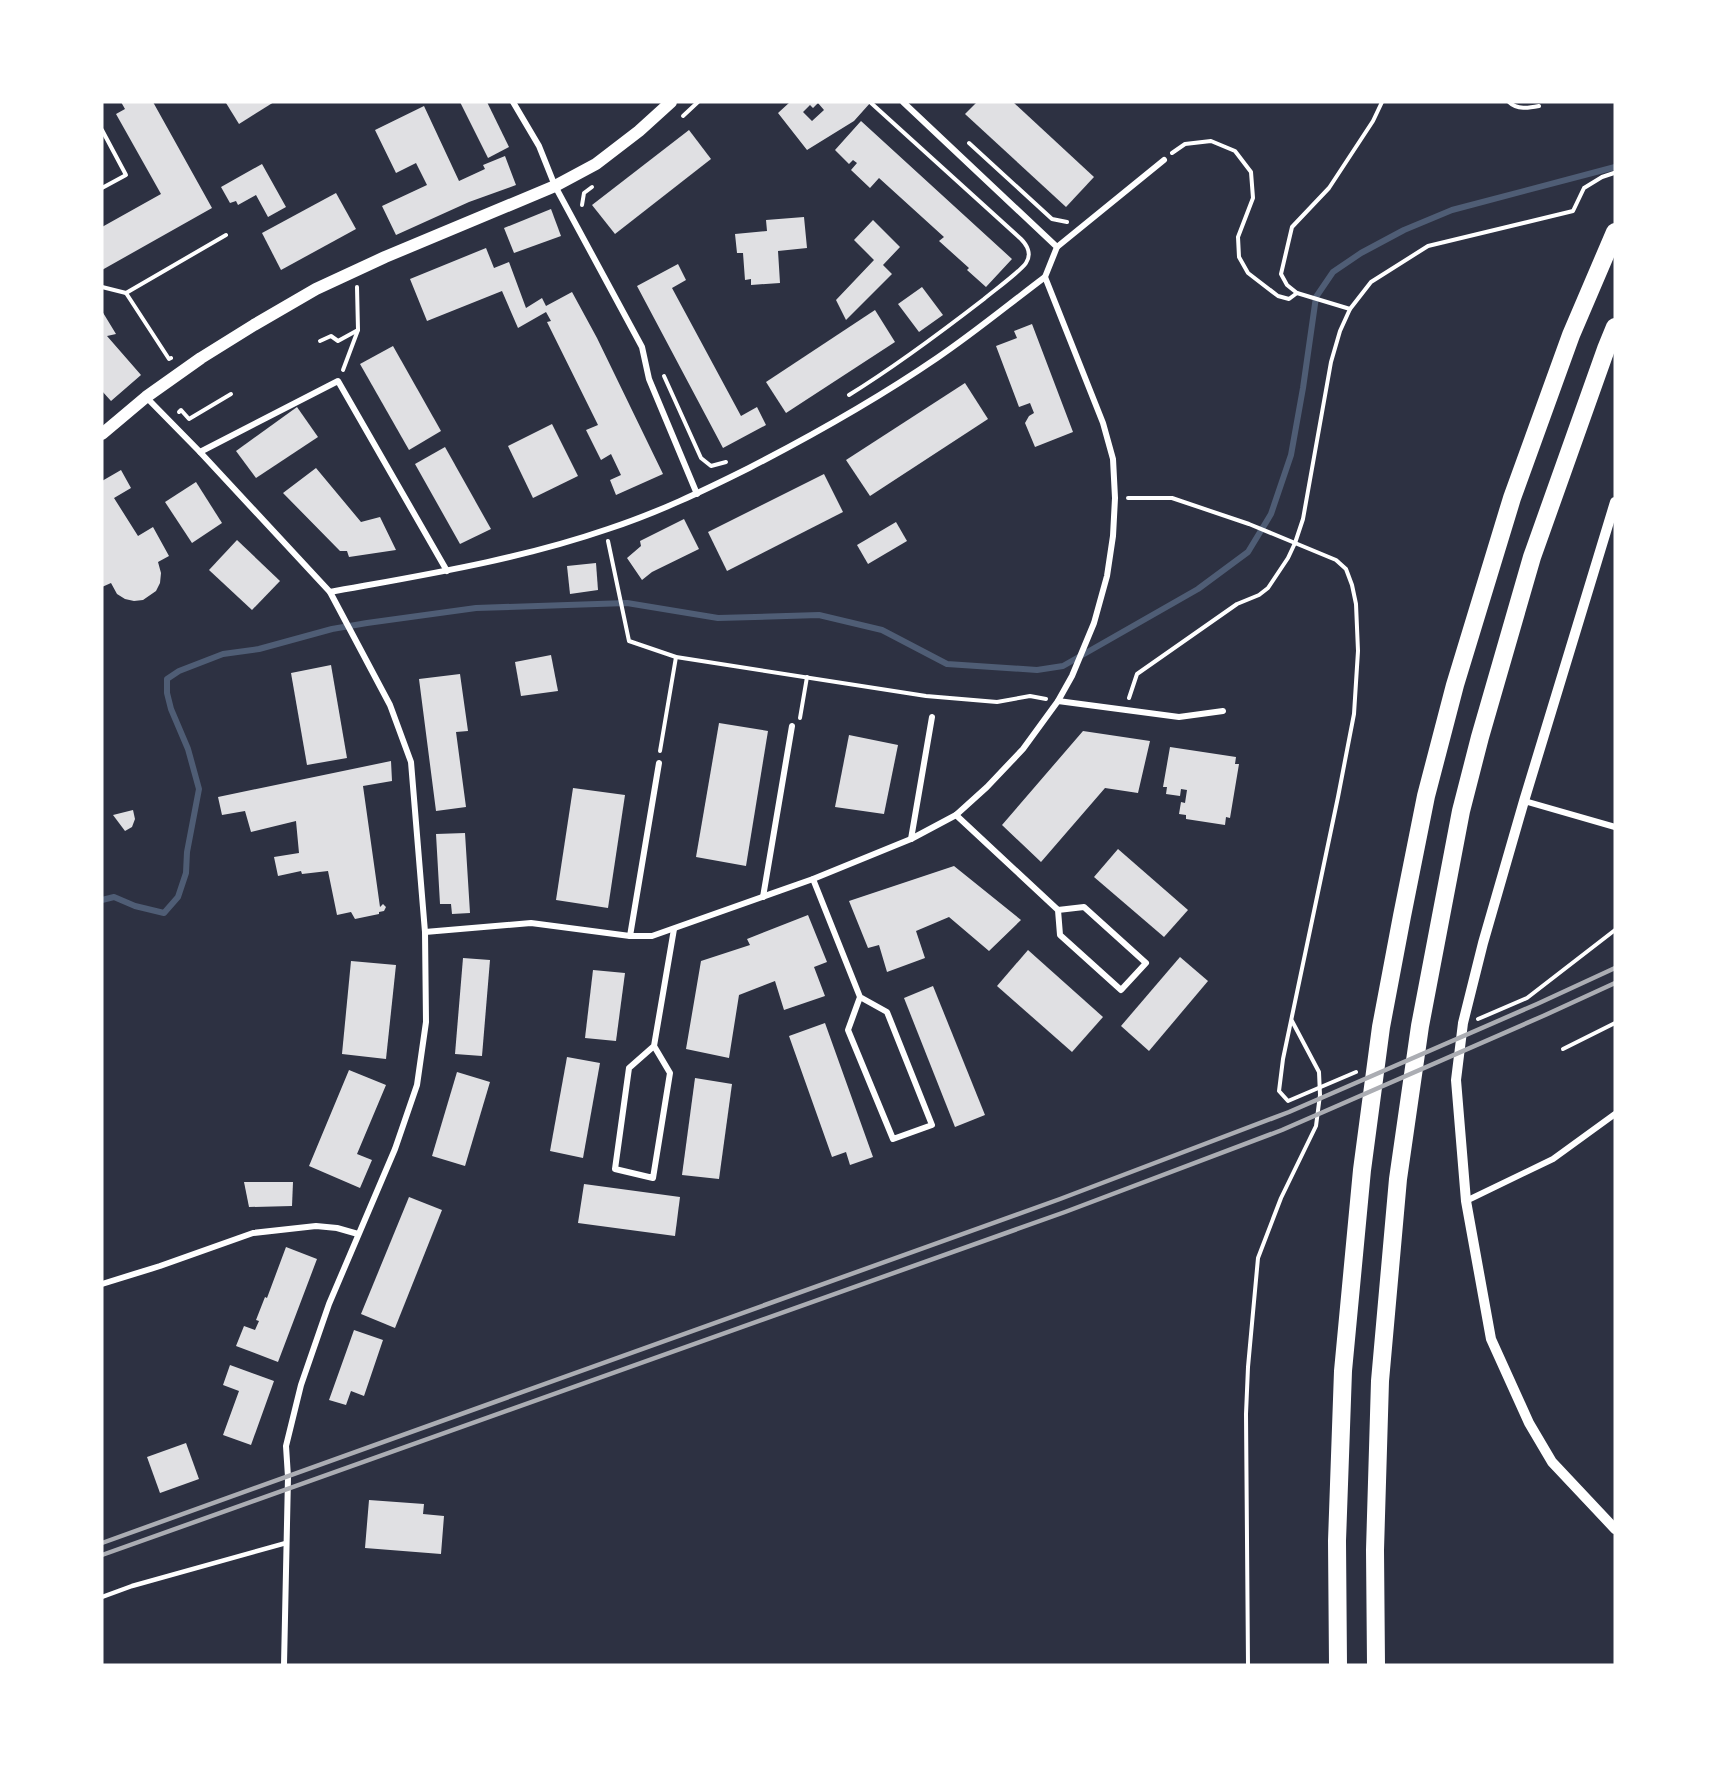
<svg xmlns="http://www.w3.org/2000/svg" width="1717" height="1767" font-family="Figtree,sans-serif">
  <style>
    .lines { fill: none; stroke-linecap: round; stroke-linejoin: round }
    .stream { stroke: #4f5d75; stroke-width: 6 }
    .building { fill: #e0e0e3; fill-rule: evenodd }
    .path { stroke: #fff; stroke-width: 4 }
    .service { stroke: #fff; stroke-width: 4.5 }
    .minor { stroke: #fff; stroke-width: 6 }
    .tertiary { stroke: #fff; stroke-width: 10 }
    .secondary { stroke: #fff; stroke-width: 12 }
    .motorway { stroke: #fff; stroke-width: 18 }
    .rail { stroke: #abadb3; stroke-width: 4.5 }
  </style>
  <rect width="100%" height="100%" fill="#2d3142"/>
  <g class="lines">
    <!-- stream -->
    <path class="stream" d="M 102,900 L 114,897 L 135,906 L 164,913 L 178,897 L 186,873 L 187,852 L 199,789 L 188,749 L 171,709 L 167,693 L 167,679 L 179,671 L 223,654 L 259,649 L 332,629 L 367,623 L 476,608 L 627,603 L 718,618 L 819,615 L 882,630 L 947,664 L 1037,670 L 1063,666 L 1198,589 L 1248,552 L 1271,514 L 1291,455 L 1303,388 L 1316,297 L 1333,272 L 1361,253 L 1404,230 L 1452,210 L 1615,167"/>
  </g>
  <!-- building -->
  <g class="building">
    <path d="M 121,102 L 153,102 L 212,208 L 102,270 L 102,227 L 161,194 L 116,114 L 125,109 Z"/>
    <path d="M 227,102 L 274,102 L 239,124 L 226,103 Z"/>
    <path d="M 460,102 L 487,102 L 509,147 L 488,158 Z"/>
    <path d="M 790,102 L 871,102 L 854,121 L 807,150 L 778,113 ZM 818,103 L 824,110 L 812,121 L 803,112 L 810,105 L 813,108 Z"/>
    <path d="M 977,102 L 1013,102 L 1094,177 L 1066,207 L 965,114 Z"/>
    <path d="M 424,106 L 459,181 L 485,169 L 483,165 L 505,156 L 516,185 L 469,202 L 396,235 L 382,206 L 427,185 L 416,163 L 396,173 L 375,130 Z"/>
    <path d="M 861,121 L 1012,259 L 986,287 L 967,270 L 969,268 L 939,241 L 944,237 L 879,178 L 870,188 L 851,170 L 857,163 L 853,160 L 849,164 L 835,150 Z"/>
    <path d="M 689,130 L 711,159 L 615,234 L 592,205 Z"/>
    <path d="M 262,164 L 286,207 L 268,217 L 256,195 L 238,205 L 236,201 L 230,203 L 221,187 Z"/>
    <path d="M 336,193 L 356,229 L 281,270 L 262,233 Z"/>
    <path d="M 551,209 L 561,236 L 514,253 L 504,228 Z"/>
    <path d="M 804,217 L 807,248 L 778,251 L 780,283 L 751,285 L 751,279 L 745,280 L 743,253 L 737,253 L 735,234 L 767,231 L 766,220 Z"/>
    <path d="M 873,220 L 900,247 L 883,265 L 892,274 L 846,320 L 836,300 L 874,260 L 854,240 Z"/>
    <path d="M 486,248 L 494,268 L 509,262 L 526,308 L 542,298 L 546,306 L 572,292 L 597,338 L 663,474 L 616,495 L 610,480 L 621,475 L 611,454 L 601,460 L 586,430 L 598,425 L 547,322 L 551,321 L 546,312 L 518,328 L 502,291 L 427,321 L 410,279 Z"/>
    <path d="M 678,264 L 686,280 L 672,288 L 741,416 L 757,407 L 766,425 L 723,448 L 637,286 Z"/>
    <path d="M 922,287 L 943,315 L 919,332 L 898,304 Z"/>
    <path d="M 875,310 L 895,342 L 786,413 L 766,382 Z"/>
    <path d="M 102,311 L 116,334 L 107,336 L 141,375 L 111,401 L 102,391 Z"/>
    <path d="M 1032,324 L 1073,432 L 1035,447 L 1025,423 L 1029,416 L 1034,413 L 1030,403 L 1019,407 L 996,346 L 1017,338 L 1014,331 Z"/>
    <path d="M 393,346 L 441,431 L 409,450 L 360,364 Z"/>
    <path d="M 965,383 L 988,419 L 870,496 L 846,460 Z"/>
    <path d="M 297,407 L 318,437 L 256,478 L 236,451 Z"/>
    <path d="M 552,424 L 578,476 L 533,498 L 508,446 Z"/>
    <path d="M 445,447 L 491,529 L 460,544 L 415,464 Z"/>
    <path d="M 316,468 L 361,522 L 380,517 L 396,550 L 349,557 L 347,551 L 340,551 L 283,493 Z"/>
    <path d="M 121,470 L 131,488 L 114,498 L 138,536 L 153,527 L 169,556 L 158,562 L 161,573 L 160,583 L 156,591 L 143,600 L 134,601 L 125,599 L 117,594 L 111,583 L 102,587 L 102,481 Z"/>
    <path d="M 824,474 L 843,512 L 727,571 L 708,532 Z"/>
    <path d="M 196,482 L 222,523 L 192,543 L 165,502 Z"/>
    <path d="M 684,519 L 699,549 L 652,572 L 642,580 L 627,558 L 641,546 L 640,541 Z"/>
    <path d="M 896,522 L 907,541 L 868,564 L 857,545 Z"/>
    <path d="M 237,540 L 280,581 L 252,610 L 209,570 Z"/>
    <path d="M 596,563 L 598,590 L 570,594 L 567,566 Z"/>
    <path d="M 551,655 L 558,691 L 521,696 L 515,662 Z"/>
    <path d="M 331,665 L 347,758 L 307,765 L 291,673 Z"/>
    <path d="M 460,674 L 468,731 L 456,732 L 466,807 L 436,811 L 419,679 Z"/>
    <path d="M 719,723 L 768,731 L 746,866 L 696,857 Z"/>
    <path d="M 1083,731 L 1150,741 L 1138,793 L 1105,788 L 1041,862 L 1002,825 Z"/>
    <path d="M 849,735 L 898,745 L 884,814 L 835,807 Z"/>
    <path d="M 1170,747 L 1236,757 L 1235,764 L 1239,764 L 1230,818 L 1226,817 L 1225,825 L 1186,819 L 1186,815 L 1179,814 L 1181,802 L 1185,803 L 1187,790 L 1181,789 L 1180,796 L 1166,794 L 1167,787 L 1163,787 Z"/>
    <path d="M 391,761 L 392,781 L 363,786 L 380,907 L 383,904 L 386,907 L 384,911 L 379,912 L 379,914 L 355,919 L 351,912 L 337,915 L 328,871 L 302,874 L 301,871 L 278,876 L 274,857 L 299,853 L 296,821 L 251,832 L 245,811 L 222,815 L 218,797 Z"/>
    <path d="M 573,788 L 625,795 L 608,908 L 556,900 Z"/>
    <path d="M 133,810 L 135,819 L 132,827 L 125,831 L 113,815 Z"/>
    <path d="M 465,833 L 470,913 L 452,914 L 451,904 L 440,904 L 436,834 Z"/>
    <path d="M 1118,849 L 1188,910 L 1164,937 L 1094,877 Z"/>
    <path d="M 954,866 L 1021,920 L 989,951 L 949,917 L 916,931 L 925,958 L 887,972 L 879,945 L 868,948 L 849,901 Z"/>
    <path d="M 808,915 L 827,962 L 814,967 L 825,996 L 784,1010 L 775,981 L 739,995 L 729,1058 L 686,1049 L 701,961 L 750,945 L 747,939 Z"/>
    <path d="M 1028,950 L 1103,1017 L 1072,1052 L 997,986 Z"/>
    <path d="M 1180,957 L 1208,981 L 1149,1051 L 1121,1026 Z"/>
    <path d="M 463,958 L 490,960 L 482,1056 L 455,1054 Z"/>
    <path d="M 351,961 L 396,965 L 386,1059 L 342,1054 Z"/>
    <path d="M 593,970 L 625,973 L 616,1041 L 585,1038 Z"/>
    <path d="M 933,986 L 985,1115 L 955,1127 L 904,998 Z"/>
    <path d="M 825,1023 L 873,1157 L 850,1165 L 846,1152 L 832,1157 L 789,1036 Z"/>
    <path d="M 567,1057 L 600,1063 L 583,1158 L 550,1151 Z"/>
    <path d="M 349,1070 L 386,1085 L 357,1154 L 372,1160 L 360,1188 L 309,1166 Z"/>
    <path d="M 457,1072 L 490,1082 L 465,1166 L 432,1156 Z"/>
    <path d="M 695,1078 L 732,1084 L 719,1179 L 682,1175 Z"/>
    <path d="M 244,1182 L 293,1182 L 292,1206 L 249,1207 Z"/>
    <path d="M 584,1184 L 680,1197 L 675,1236 L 578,1223 Z"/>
    <path d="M 409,1197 L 442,1210 L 395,1328 L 361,1314 Z"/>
    <path d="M 286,1247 L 317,1259 L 278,1362 L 236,1346 L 244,1326 L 255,1330 L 259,1321 L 256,1320 L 265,1297 L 267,1298 Z"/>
    <path d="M 354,1330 L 383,1340 L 364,1396 L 351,1391 L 346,1405 L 329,1400 Z"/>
    <path d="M 230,1365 L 274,1381 L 251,1445 L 223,1435 L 239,1391 L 223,1385 Z"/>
    <path d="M 186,1443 L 199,1479 L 160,1493 L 147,1457 Z"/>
    <path d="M 369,1500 L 424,1504 L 423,1514 L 444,1516 L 441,1554 L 365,1548 Z"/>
  </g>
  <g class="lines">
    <!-- path -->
    <g class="path">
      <path d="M 1509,102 C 1517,110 1529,108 1539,106"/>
      <path d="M 683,116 L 698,102"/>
      <path d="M 102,130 L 126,175 L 102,188"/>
      <path d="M 969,143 L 1052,219 L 1067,222"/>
      <path d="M 1172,153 L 1185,144 L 1211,141 L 1235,151 L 1251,172 L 1253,198 L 1238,237 L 1239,257 L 1248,273 L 1278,296 L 1289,299 L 1297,293"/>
      <path d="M 582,205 L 584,193 L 592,187"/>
      <path d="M 102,287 L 126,293"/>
      <path d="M 1350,309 L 1297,293 L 1287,285 L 1281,274 L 1292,227 L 1329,188 L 1373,121 L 1382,102"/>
      <path d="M 320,341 L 331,336 L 338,341 L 358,330"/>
      <path d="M 171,358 L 169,359 L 126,293 L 226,235"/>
      <path d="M 343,370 L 358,330 L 357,287"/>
      <path d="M 664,376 L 701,458 L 711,466 L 726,462"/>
      <path d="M 849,395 C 896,366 940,333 984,299 C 992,292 1021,271 1026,263 C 1032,254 1027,245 1021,239 L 870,102"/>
      <path d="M 179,412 L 181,410 L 189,419 L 231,394"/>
      <path d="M 1128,498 L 1172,498 L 1249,524 L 1336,560 L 1346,569 L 1352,585 L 1356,604 L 1358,651 L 1354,714 L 1338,797 L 1283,1059 L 1279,1091 L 1288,1101 L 1356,1072"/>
      <path d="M 608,541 L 629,641 L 676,657 L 926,696 L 997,702 L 1030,696 L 1046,699"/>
      <path d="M 1129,698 L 1137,674 L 1237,604 L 1259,595 L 1268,588 L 1288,558 L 1295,543 L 1303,519 L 1331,362 L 1340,331 L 1350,309 L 1371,282 L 1428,246 L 1573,211 L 1584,188 L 1602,177 L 1614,173"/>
      <path d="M 800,718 L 807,677"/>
      <path d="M 660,751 L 676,657"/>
      <path d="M 1478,1019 L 1527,998 L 1615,930"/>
      <path d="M 1563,1049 L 1615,1023"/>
      <path d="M 1248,1665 L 1246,1414 L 1248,1367 L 1258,1258 L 1281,1198 L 1316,1126 L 1320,1095 L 1319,1072 L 1292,1021"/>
    </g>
    <!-- service -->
    <path class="service" d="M 102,1597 L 132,1586 L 286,1543"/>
    <!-- minor -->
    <g class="minor">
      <path d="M 513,102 L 539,146 L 555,186 L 642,347 L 649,379 L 697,494"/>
      <path d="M 1057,247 L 1164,160"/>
      <path d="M 146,397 L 200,452 L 330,592 L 390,705 L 411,762 L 425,932 L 426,1022 L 417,1085 L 395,1149 L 329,1304 L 301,1385 L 286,1446 L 288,1477 L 284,1665"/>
      <path d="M 200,452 L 338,381 L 447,571"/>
      <path d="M 330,592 C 423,575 518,560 608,529 C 657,513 703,491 749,468 C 813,435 877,399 937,358 C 974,333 1009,304 1045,277"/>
      <path d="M 1058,701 L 1179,717 L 1223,711"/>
      <path d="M 1524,801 L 1615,827"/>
      <path d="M 956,815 L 1058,910 L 1060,935 L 1121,990 L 1146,963 L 1084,907 L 1058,910"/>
      <path d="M 911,839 L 932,717"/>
      <path d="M 813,879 L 860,997 L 848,1030 L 893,1139 L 932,1125 L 887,1012 L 860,997"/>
      <path d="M 763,897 L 792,726"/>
      <path d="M 425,932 L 531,923 L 630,936 L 652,936 L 813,879 L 911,839 L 956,815 L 987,787 L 1023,749 L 1058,701 L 1072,676 L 1094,623 L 1107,576 L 1113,536 L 1115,498 L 1113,459 L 1103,423 L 1045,277 L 1057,247 L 903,102"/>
      <path d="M 630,936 L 659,763"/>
      <path d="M 654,1046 L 629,1068 L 615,1169 L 653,1178 L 670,1073 L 654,1046 L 674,929"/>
      <path d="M 1466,1201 L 1553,1159 L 1615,1114"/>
      <path d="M 102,1284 L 160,1266 L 253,1233 L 316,1226 L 337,1228 L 358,1234"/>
    </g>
    <!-- tertiary -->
    <path class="tertiary" d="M 1615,502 L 1524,801 L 1483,943 L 1463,1023 L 1456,1080 L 1466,1201 L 1491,1339 L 1529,1423 L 1552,1462 L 1615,1529"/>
    <!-- secondary -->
    <path class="secondary" d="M 102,434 L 146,397 L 201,358 L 254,325 L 316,289 L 385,257 L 555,186 L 596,164 L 639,131 L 671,102"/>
    <!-- motorway -->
    <g class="motorway">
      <path d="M 1338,1665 L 1337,1541 L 1343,1371 L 1362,1170 L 1381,1027 L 1402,916 L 1426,796 L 1455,685 L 1512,498 L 1571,335 L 1615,232"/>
      <path d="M 1376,1665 L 1375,1550 L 1380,1381 L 1398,1179 L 1420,1026 L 1461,811 L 1480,737 L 1532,557 L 1606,349 L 1615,327"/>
    </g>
    <!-- rail -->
    <g class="rail">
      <path d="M 102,1543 L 1060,1199 L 1289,1112 L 1537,1004 L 1615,968"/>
      <path d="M 102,1555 L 1065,1212 L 1282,1130 L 1543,1016 L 1615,983"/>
    </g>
  </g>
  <!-- border -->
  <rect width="1717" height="1767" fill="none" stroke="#ffffff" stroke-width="207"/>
</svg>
